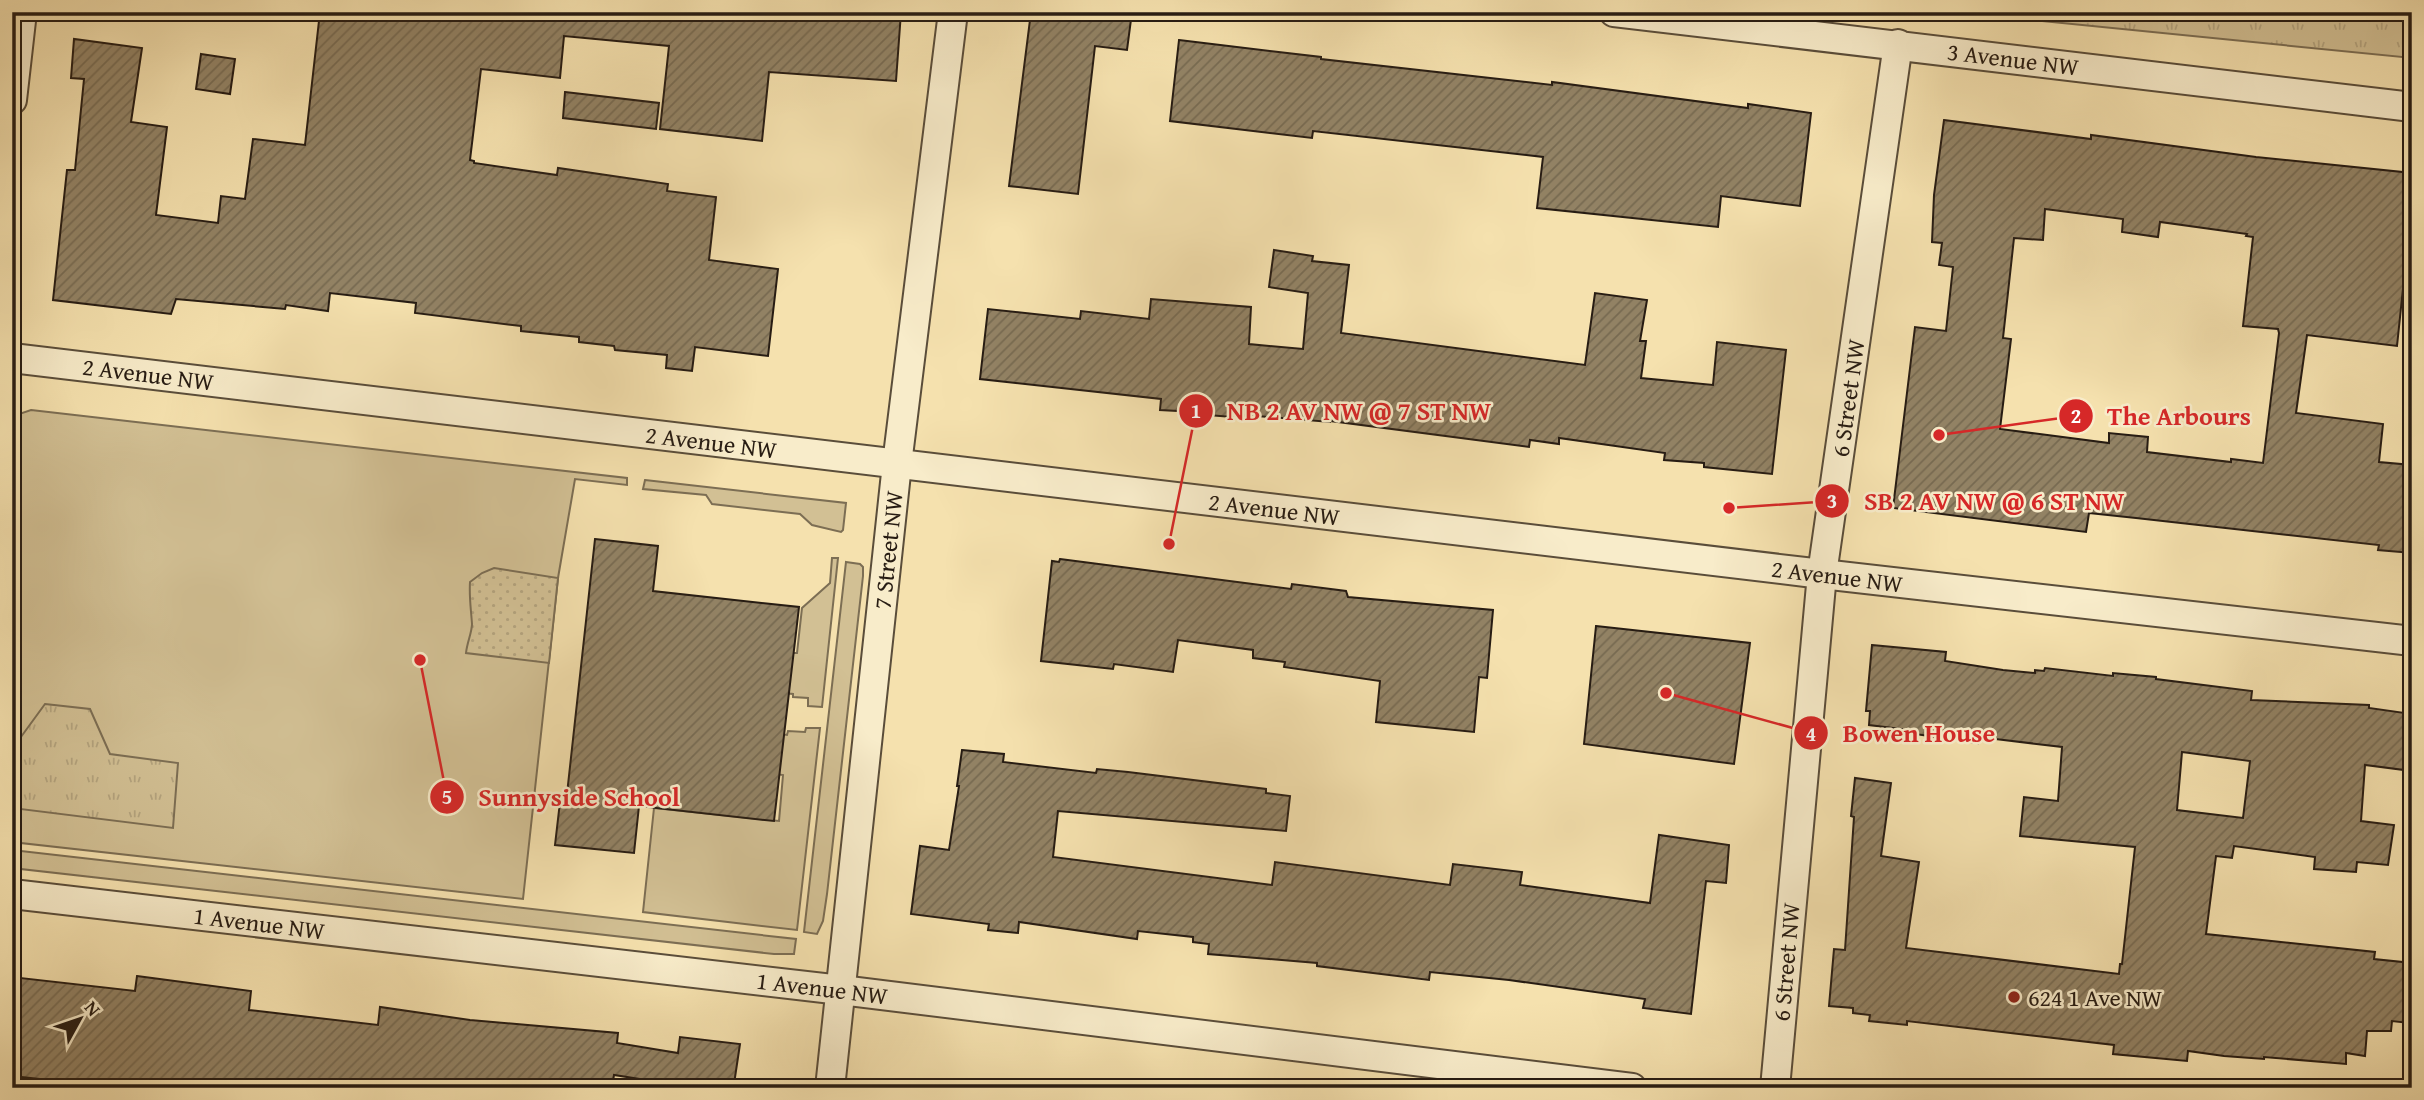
<svg xmlns="http://www.w3.org/2000/svg" width="2424" height="1100" font-family="'Gentium Book Plus',serif">
  <style>
    .grass { fill: #d2c094; stroke: #7c6e54; stroke-width: 2 }
    .park { fill: url(#park-tufts); stroke: #7c6e54; stroke-width: 2 }
    .garden { fill: url(#garden-dots); stroke: #7c6e54; stroke-width: 2 }
    .building { fill: url(#building-hatch); stroke: #271c13; stroke-width: 2; fill-rule: evenodd }
    .lines { fill: none; stroke-linecap: round; stroke-linejoin: round }
    .minor-casing { stroke: #5a4d3a; stroke-width: 32 }
    .minor { stroke: #f8ecca; stroke-width: 28 }
    .poi-dot { fill: #8f2418; stroke: #f8ecca; stroke-width: 2.5 }
    .labels { text-anchor: middle; dominant-baseline: central; stroke-width: 5; stroke-linejoin: round; paint-order: stroke }
    .street-label { font-size: 24px; fill: #271c13; stroke: #f8ecca }
    .poi-label { font-size: 24px; fill: #271c13; stroke: #f8ecca; text-anchor: start }
    .leader { fill: none; stroke: #d62828; stroke-width: 2.5 }
    .callout-dot { fill: #d62828; stroke: #f8ecca; stroke-width: 2.5 }
    .mark-label { font-size: 21px; text-anchor: middle; font-weight: bold; fill: #fff }
    .callout-label { font-size: 26px; text-anchor: middle; font-weight: bold; fill: #d62828; stroke: #f8ecca; stroke-width: 5; stroke-linejoin: round; paint-order: stroke }
  </style>
  <defs>
    <pattern id="park-tufts" width="24" height="20" patternUnits="userSpaceOnUse" patternTransform="scale(1.75)"><rect width="24" height="20" fill="#d2c094"/><path d="M3 7l-1-3M5 7V3M7 7l1-3M15 17l-1-3M17 17v-4M19 17l1-3" fill="none" stroke="#b4a47f"/></pattern>
    <pattern id="garden-dots" width="8" height="8" patternUnits="userSpaceOnUse" patternTransform="scale(1.75)"><rect width="8" height="8" fill="#d2c094"/><path d="M2 2h.1M6 6h.1" fill="none" stroke="#b4a47f" stroke-width="1.8" stroke-linecap="round"/></pattern>
    <pattern id="building-hatch" width="6" height="6" patternUnits="userSpaceOnUse" patternTransform="scale(1.75)"><rect width="6" height="6" fill="#928264"/><path d="M-1 1l2-2M0 6l6-6M5 7l2-2" fill="none" stroke="#776a51"/></pattern>
  </defs>
  <rect width="100%" height="100%" fill="#f5e1ae"/>
  <filter id="stains"><feTurbulence type="fractalNoise" baseFrequency=".00286" numOctaves="4"/><feColorMatrix values="0 0 0 0 .2 0 0 0 0 .09 0 0 0 0 .02 0 0 0 .5 -.17"/></filter>
  <radialGradient id="worn" r=".72"><stop offset=".6" stop-color="#630" stop-opacity="0"/><stop offset="1" stop-color="#630" stop-opacity=".3"/></radialGradient>
  <!-- grass -->
  <g class="grass">
    <path d="M 31,410 L 627,478 L 627,485 L 575,479 L 558,578 L 523,899 L 12,842 L 12,421 L 19,414 Z"/>
    <path d="M 645,480 L 846,503 L 843,530 L 841,532 L 812,525 L 800,514 L 712,504 L 706,495 L 643,489 Z"/>
    <path d="M 832,558 L 838,558 L 822,707 L 808,706 L 808,698 L 793,697 L 793,694 L 783,693 L 788,653 L 797,653 L 802,608 L 830,583 Z"/>
    <path d="M 846,562 L 860,564 L 863,567 L 863,576 L 827,894 L 823,921 L 817,934 L 804,932 Z"/>
    <path d="M 806,728 L 820,728 L 797,930 L 643,912 L 654,808 L 779,821 L 783,775 L 775,774 L 780,734 L 787,735 L 788,731 L 805,732 Z"/>
    <path d="M 12,850 L 796,939 L 794,954 L 774,954 L 12,868 Z"/>
  </g>
  <!-- park -->
  <g class="park">
    <path d="M 1952,12 L 2412,12 L 2412,58 Z"/>
    <path d="M 45,704 L 90,709 L 110,754 L 178,763 L 173,828 L 12,808 L 18,741 Z"/>
  </g>
  <!-- garden -->
  <path class="garden" d="M 494,568 L 558,578 L 549,663 L 466,653 C 467,643 472,632 472,624 C 471,609 469,597 470,582 L 482,573 Z"/>
  <!-- building -->
  <g class="building">
    <path d="M 320,12 L 901,12 L 896,81 L 769,72 L 762,141 L 660,129 L 669,46 L 564,36 L 560,78 L 481,69 L 470,160 L 474,161 L 474,163 L 557,175 L 558,168 L 668,184 L 667,191 L 716,197 L 709,260 L 778,269 L 768,356 L 695,347 L 692,371 L 666,368 L 667,355 L 615,350 L 614,346 L 579,342 L 579,337 L 521,331 L 521,326 L 415,313 L 416,303 L 330,293 L 328,311 L 286,305 L 285,309 L 176,299 L 171,314 L 53,300 L 67,170 L 75,170 L 84,79 L 71,78 L 74,39 L 142,48 L 131,122 L 167,127 L 156,215 L 218,223 L 221,196 L 245,199 L 253,139 L 305,145 Z"/>
    <path d="M 1031,12 L 1132,12 L 1127,50 L 1095,46 L 1078,194 L 1009,186 Z"/>
    <path d="M 1179,40 L 1321,57 L 1321,59 L 1552,85 L 1552,82 L 1748,108 L 1748,104 L 1811,113 L 1800,206 L 1721,196 L 1718,227 L 1537,208 L 1543,157 L 1313,131 L 1312,138 L 1170,121 Z"/>
    <path d="M 201,54 L 235,59 L 230,94 L 196,89 Z"/>
    <path d="M 565,92 L 659,103 L 656,129 L 563,118 Z"/>
    <path d="M 1944,120 L 2091,139 L 2091,135 L 2256,157 L 2412,173 L 2412,280 L 2404,279 L 2397,346 L 2307,335 L 2296,413 L 2383,424 L 2379,462 L 2412,465 L 2412,553 L 2378,550 L 2379,545 L 2136,518 L 2089,513 L 2086,532 L 1893,508 L 1915,327 L 1946,331 L 1953,267 L 1939,265 L 1942,243 L 1932,242 L 1934,195 ZM 2045,209 L 2123,219 L 2122,232 L 2158,237 L 2160,222 L 2247,234 L 2246,236 L 2253,237 L 2243,326 L 2278,329 L 2279,333 L 2263,463 L 2231,459 L 2231,462 L 2147,452 L 2148,437 L 2109,433 L 2109,443 L 2000,429 L 2011,339 L 2003,338 L 2014,238 L 2043,240 Z"/>
    <path d="M 1274,250 L 1313,256 L 1312,261 L 1349,265 L 1341,333 L 1585,365 L 1595,293 L 1647,300 L 1640,341 L 1646,341 L 1641,378 L 1713,385 L 1717,342 L 1786,350 L 1772,474 L 1704,467 L 1704,463 L 1664,460 L 1665,453 L 1559,438 L 1559,444 L 1530,440 L 1529,447 L 1330,421 L 1330,422 L 1244,415 L 1244,418 L 1196,414 L 1196,412 L 1160,410 L 1161,399 L 980,379 L 988,309 L 1080,319 L 1081,311 L 1149,319 L 1151,299 L 1251,307 L 1249,344 L 1303,349 L 1308,293 L 1269,287 Z"/>
    <path d="M 595,539 L 658,546 L 653,591 L 799,607 L 774,821 L 639,806 L 634,853 L 555,845 L 560,802 L 566,803 Z"/>
    <path d="M 1060,559 L 1291,589 L 1292,584 L 1346,591 L 1348,597 L 1493,610 L 1487,678 L 1479,677 L 1474,732 L 1376,722 L 1380,681 L 1284,667 L 1285,662 L 1253,658 L 1253,650 L 1178,640 L 1173,672 L 1114,664 L 1113,669 L 1041,661 L 1052,561 L 1059,562 Z"/>
    <path d="M 1596,626 L 1750,643 L 1734,764 L 1584,744 Z"/>
    <path d="M 1872,645 L 1946,652 L 1945,661 L 2003,670 L 2035,673 L 2035,670 L 2044,671 L 2045,668 L 2113,676 L 2113,673 L 2156,677 L 2156,679 L 2252,691 L 2251,700 L 2369,705 L 2369,708 L 2412,714 L 2412,771 L 2365,765 L 2361,821 L 2394,825 L 2388,865 L 2357,862 L 2356,872 L 2314,869 L 2315,857 L 2234,846 L 2232,858 L 2216,856 L 2206,934 L 2375,952 L 2374,959 L 2412,963 L 2412,1010 L 2409,1023 L 2392,1021 L 2391,1031 L 2367,1031 L 2365,1056 L 2346,1053 L 2346,1064 L 2264,1057 L 2264,1059 L 2224,1056 L 2188,1051 L 2187,1061 L 2113,1054 L 2114,1045 L 1907,1021 L 1907,1025 L 1869,1021 L 1870,1015 L 1853,1013 L 1853,1008 L 1829,1006 L 1834,949 L 1845,950 L 1854,817 L 1851,816 L 1855,778 L 1891,783 L 1881,856 L 1919,862 L 1906,948 L 2119,974 L 2120,964 L 2122,964 L 2135,847 L 2020,836 L 2024,797 L 2058,801 L 2062,747 L 1979,737 L 1978,743 L 1901,732 L 1902,729 L 1869,725 L 1870,711 L 1866,711 ZM 2182,752 L 2250,761 L 2243,818 L 2177,810 Z"/>
    <path d="M 962,750 L 1004,754 L 1003,762 L 1096,773 L 1097,769 L 1128,772 L 1266,789 L 1266,793 L 1290,796 L 1286,831 L 1058,811 L 1053,857 L 1272,885 L 1275,862 L 1450,885 L 1453,864 L 1522,872 L 1520,885 L 1650,903 L 1659,835 L 1729,845 L 1726,883 L 1706,881 L 1691,1014 L 1643,1008 L 1645,999 L 1509,980 L 1430,972 L 1429,980 L 1317,966 L 1317,963 L 1208,954 L 1209,944 L 1193,942 L 1193,937 L 1138,931 L 1137,939 L 1019,922 L 1018,933 L 988,930 L 989,924 L 911,914 L 920,846 L 949,850 L 959,786 L 957,786 Z"/>
    <path d="M 137,976 L 251,991 L 249,1010 L 378,1025 L 380,1007 L 470,1020 L 618,1033 L 617,1043 L 678,1053 L 680,1037 L 740,1044 L 734,1084 L 706,1080 L 705,1088 L 696,1088 L 614,1075 L 613,1081 L 589,1079 L 588,1088 L 502,1088 L 448,1082 L 447,1088 L 47,1088 L 48,1080 L 12,1076 L 12,977 L 135,991 Z"/>
  </g>
  <g class="lines">
    <!-- minor casing -->
    <g class="minor-casing">
      <g id="minor">
        <path d="M 1614,12 L 2412,107"/>
        <path d="M 12,100 L 22,12"/>
        <path d="M 12,358 L 1822,574 L 2412,641"/>
        <path d="M 12,894 L 841,990 L 1632,1088"/>
        <path d="M 830,1088 L 897,464 L 953,12"/>
        <path d="M 1775,1088 L 1822,574 L 1898,44"/>
      </g>
    </g>
    <!-- minor -->
    <use href="#minor" class="minor"/>
  </g>
  <!-- markers -->
  <circle class="poi-dot" cx="2014" cy="997" r="7"/>
  <g class="labels">
    <!-- street labels -->
    <g class="street-label">
      <text transform="translate(2013 59) rotate(7)">3 Avenue NW</text>
      <text transform="translate(148 374) rotate(7)">2 Avenue NW</text>
      <text transform="translate(1848 398) rotate(-82)">6 Street NW</text>
      <text transform="translate(711 442) rotate(7)">2 Avenue NW</text>
      <text transform="translate(1274 509) rotate(7)">2 Avenue NW</text>
      <text transform="translate(888 550) rotate(-84)">7 Street NW</text>
      <text transform="translate(1837 576) rotate(7)">2 Avenue NW</text>
      <text transform="translate(259 923) rotate(7)">1 Avenue NW</text>
      <text transform="translate(1786 962) rotate(-85)">6 Street NW</text>
      <text transform="translate(822 988) rotate(7)">1 Avenue NW</text>
    </g>
    <!-- poi labels -->
    <g class="poi-label">
      <text x="2028" y="997">624 1 Ave NW</text>
    </g>
  </g>
  <!-- callouts -->
  <path class="leader" d="M1169 544L1196 411M1939 435L2076 416M1729 508L1832 501M1666 693L1811 733M420 660L447 797"/>
  <g class="callout-dot">
    <circle cx="1169" cy="544" r="7"/>
    <circle cx="1939" cy="435" r="7"/>
    <circle cx="1729" cy="508" r="7"/>
    <circle cx="1666" cy="693" r="7"/>
    <circle cx="420" cy="660" r="7"/>
    <circle cx="1196" cy="411" r="18"/>
    <circle cx="2076" cy="416" r="18"/>
    <circle cx="1832" cy="501" r="18"/>
    <circle cx="1811" cy="733" r="18"/>
    <circle cx="447" cy="797" r="18"/>
  </g>
  <g class="mark-label">
    <text x="1196" y="418">1</text>
    <text x="2076" y="423">2</text>
    <text x="1832" y="508">3</text>
    <text x="1811" y="741">4</text>
    <text x="447" y="804">5</text>
  </g>
  <g class="callout-label">
    <text x="1359" y="420">NB 2 AV NW @ 7 ST NW</text>
    <text x="2179" y="425">The Arbours</text>
    <text x="1994" y="510">SB 2 AV NW @ 6 ST NW</text>
    <text x="1919" y="742">Bowen House</text>
    <text x="579" y="806">Sunnyside School</text>
  </g>
  <!-- margin -->
  <rect width="2424" height="1100" fill="none" stroke="#f5e1ae" stroke-width="42"/>
  <rect x="14" y="14" width="2396" height="1072" fill="none" stroke="#271c13" stroke-width="3.5"/>
  <rect x="21" y="21" width="2382" height="1058" fill="none" stroke="#271c13" stroke-width="2"/>
  <!-- north arrow -->
  <g transform="translate(80 1019) rotate(50)" stroke="#f8ecca" stroke-width="5" paint-order="stroke">
  <path d="M0-5L12 26L0 18L-12 26Z" fill="#271c13"/>
  <text y="-10" font-size="19" font-weight="bold" text-anchor="middle" fill="#271c13">N</text>
  </g>
  <rect width="100%" height="100%" filter="url(#stains)"/>
  <rect width="100%" height="100%" fill="url(#worn)"/>
</svg>
